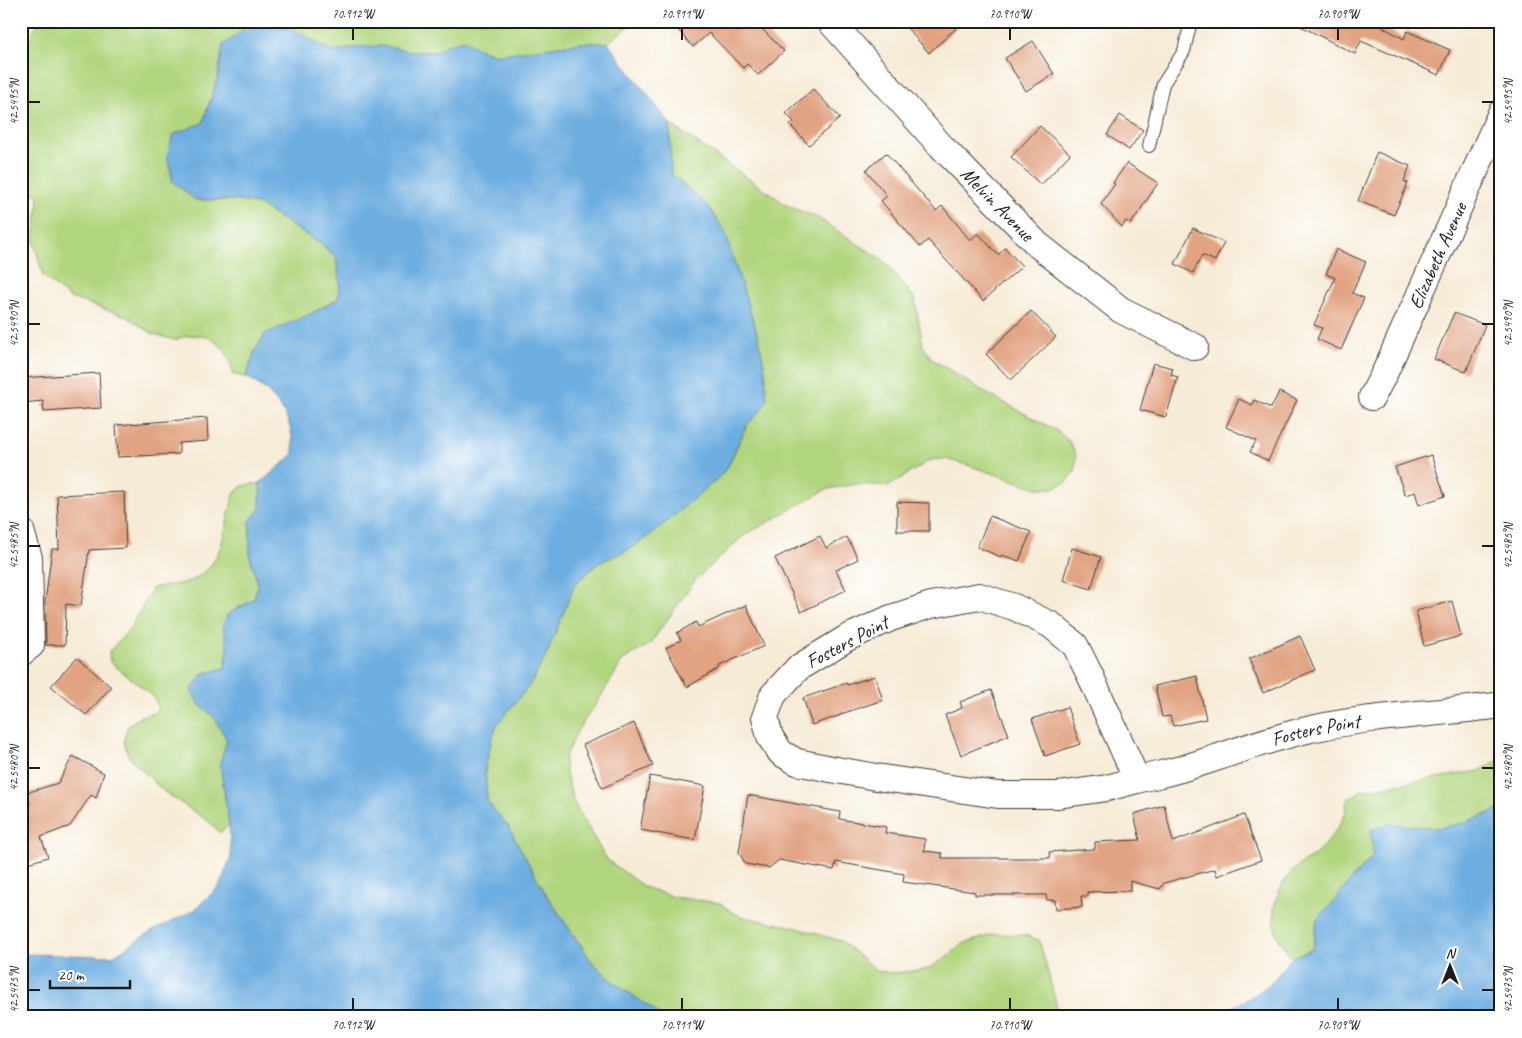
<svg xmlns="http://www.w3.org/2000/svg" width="1522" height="1038" font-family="Caveat,sans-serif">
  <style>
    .green { fill: #b1d57e; stroke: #66784d }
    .water { fill: #6dade0; stroke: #44647e }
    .building { fill: #e1a382 }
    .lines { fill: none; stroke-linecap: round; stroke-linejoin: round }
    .lane-casing { stroke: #3d3b38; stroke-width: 14 }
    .street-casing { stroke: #3d3b38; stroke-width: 28 }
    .lane { stroke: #fff; stroke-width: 12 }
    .street { stroke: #fff; stroke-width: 26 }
    .ticks { fill: none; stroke: #1c1c1c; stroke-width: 2 }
    .labels { text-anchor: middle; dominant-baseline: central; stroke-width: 4.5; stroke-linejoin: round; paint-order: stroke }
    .street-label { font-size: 20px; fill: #1c1c1c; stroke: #fff }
    .neatline { fill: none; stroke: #1c1c1c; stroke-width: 2 }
    .ticks-label { font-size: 12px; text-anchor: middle; fill: #1c1c1c }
  </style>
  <rect width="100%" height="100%" fill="#fff"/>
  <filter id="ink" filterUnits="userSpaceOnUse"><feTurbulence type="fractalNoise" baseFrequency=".02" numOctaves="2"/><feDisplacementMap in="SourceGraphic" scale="10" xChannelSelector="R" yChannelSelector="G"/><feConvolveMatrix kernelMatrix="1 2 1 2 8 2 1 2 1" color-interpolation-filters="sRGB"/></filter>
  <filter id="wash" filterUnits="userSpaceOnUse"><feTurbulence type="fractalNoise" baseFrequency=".0096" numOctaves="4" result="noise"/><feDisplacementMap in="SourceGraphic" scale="20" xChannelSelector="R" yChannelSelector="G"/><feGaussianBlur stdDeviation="1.12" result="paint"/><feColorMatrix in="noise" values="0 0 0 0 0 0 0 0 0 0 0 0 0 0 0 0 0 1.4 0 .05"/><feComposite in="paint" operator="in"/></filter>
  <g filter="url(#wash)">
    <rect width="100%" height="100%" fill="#f6ebd6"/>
    <!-- green -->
    <g class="green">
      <path d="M 42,21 L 635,21 L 608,43 L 580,43 L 495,55 L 476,47 L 465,40 L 448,44 L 436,52 L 416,52 L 382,46 L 357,47 L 333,52 L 297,32 L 223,45 L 218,76 L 203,123 L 197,200 L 233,200 L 258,204 L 322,245 L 336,258 L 340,284 L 338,299 L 312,313 L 255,351 L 246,377 L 233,375 C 230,344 204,326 175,340 L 153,334 L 126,316 L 70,298 L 43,276 L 34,242 L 39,199 L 21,178 L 21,67 L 34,28 Z"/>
      <path d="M 670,124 L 788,206 L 818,218 L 884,261 L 915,299 L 923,346 L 932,359 L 986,393 L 1057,431 L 1069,441 L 1076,455 L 1075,471 L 1067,482 L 1053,488 L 1037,488 L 961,463 L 945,459 L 930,460 L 889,486 L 858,484 L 827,489 L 743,536 L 696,579 L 650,644 L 623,660 L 598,701 L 579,728 L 565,756 L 565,771 L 574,803 L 606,859 L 644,887 L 674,897 L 720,903 L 733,913 L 748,918 L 795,927 L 841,941 L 877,971 L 893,973 L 925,970 L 938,963 L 963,944 L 994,934 L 1025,935 L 1039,940 L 1056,1003 L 1056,1017 L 661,1017 L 655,1011 L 615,983 L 592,962 L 547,896 L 487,801 L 485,769 L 492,737 L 498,723 L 529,686 L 545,658 L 575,584 L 599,563 L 628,550 L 654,532 L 716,480 L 727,468 L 747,425 L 759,413 L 765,369 L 758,337 L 724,230 L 706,204 L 671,174 Z"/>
      <path d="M 260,483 L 261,508 L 250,521 L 250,557 L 258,585 L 254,599 L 228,614 L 223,625 L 228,650 L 225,668 L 202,674 L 200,705 L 214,717 L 227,740 L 220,763 L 229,825 L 220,833 L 211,823 L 163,791 L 129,757 L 124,742 L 125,734 L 129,725 L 141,716 L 155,713 L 158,707 L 153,696 L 110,662 L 109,652 L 129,630 L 153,588 C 166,585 182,585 194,579 C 221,565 223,537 230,510 C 232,501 232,493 241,487 C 246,484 254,484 260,483 Z"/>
      <path d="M 1501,760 L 1501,809 L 1463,823 L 1439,828 L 1388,824 L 1373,856 L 1350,881 L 1334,902 L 1317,919 L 1313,949 L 1291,958 C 1287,951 1280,943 1277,935 C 1268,912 1278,884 1296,868 C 1301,862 1309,860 1315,855 C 1324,847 1343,823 1346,811 C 1347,808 1346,803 1347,800 L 1362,790 L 1479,771 Z"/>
    </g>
    <!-- water -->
    <g class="water">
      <path d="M 274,24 L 297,32 L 333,52 L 357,47 L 382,46 L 416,52 L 435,52 L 448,44 L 465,40 L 476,47 L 495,55 L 580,43 L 608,43 L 670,124 L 671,174 L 706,204 L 724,230 L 758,336 L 765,369 L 767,400 L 759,413 L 747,425 L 727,468 L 716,480 L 654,532 L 628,550 L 599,563 L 575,584 L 545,658 L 529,686 L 498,723 L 492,737 L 485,769 L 487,801 L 508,826 L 547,896 L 592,962 L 615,983 L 655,1011 L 661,1017 L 21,1017 L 21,954 L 113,956 L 149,933 L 194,910 L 219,887 L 231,857 L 229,825 L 220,763 L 227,740 L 214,717 L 200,705 L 191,691 L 202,674 L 225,668 L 228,650 L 223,625 L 228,614 L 254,599 L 258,585 L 250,557 L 250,521 L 260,508 L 260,483 L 293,455 C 295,420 277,393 246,377 L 255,351 L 265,334 L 312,313 L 338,299 L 340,284 L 336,258 L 322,245 L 258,204 L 233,200 L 196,200 L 173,182 L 167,155 L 174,134 L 203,123 L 218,76 L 223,45 L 244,30 Z"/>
      <path d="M 1501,809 L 1501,1017 L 1200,1017 C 1227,1011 1251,1000 1272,982 C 1279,975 1285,963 1292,958 C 1297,954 1307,952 1313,949 L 1317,919 L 1334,902 L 1350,881 L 1373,856 L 1371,830 L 1388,824 L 1439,828 L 1463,823 Z"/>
    </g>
    <g id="blocks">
      <!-- building -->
      <g class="building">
        <path d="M 670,21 L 754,21 L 784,51 L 758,75 L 747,64 L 743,68 L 709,33 L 693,47 Z"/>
        <path d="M 901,21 L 964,21 L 929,53 Z"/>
        <path d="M 1291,21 L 1372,21 L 1404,39 L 1407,31 L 1450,50 L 1439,75 L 1361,41 L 1355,54 Z"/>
        <path d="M 1033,41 L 1054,74 L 1026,91 L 1005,58 Z"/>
        <path d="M 813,89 L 840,118 L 809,145 L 790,125 L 794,122 L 786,113 Z"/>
        <path d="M 1120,115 L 1143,130 L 1129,150 L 1107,135 Z"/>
        <path d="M 1040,126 L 1070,154 L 1041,185 L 1011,157 Z"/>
        <path d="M 1377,152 L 1410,166 L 1404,181 L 1408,183 L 1394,215 L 1358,201 Z"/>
        <path d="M 886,153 L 936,211 L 942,206 L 970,240 L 978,233 L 998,255 L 1005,248 L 1022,266 L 983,301 L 928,240 L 920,247 L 881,201 L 887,196 L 866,170 Z"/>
        <path d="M 1127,163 L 1158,183 L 1131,224 L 1126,221 L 1122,227 L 1101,204 L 1115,184 L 1113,183 Z"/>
        <path d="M 1193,228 L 1224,243 L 1215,261 L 1202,255 L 1193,273 L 1175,264 Z"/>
        <path d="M 1336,249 L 1366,262 L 1352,293 L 1364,298 L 1341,350 L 1317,339 L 1322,328 L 1314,325 L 1335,278 L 1326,274 Z"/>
        <path d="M 1031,311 L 1056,337 L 1011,380 L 986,354 Z"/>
        <path d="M 1454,313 L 1485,325 L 1466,372 L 1434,359 Z"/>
        <path d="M 1153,363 L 1173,368 L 1171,375 L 1178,377 L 1166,417 L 1140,410 Z"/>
        <path d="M 99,373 L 101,408 L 44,412 L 43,401 L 21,403 L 21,378 Z"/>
        <path d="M 1279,392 L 1297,400 L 1268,461 L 1250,452 L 1256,441 L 1226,427 L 1239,399 L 1252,405 L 1254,400 L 1271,408 Z"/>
        <path d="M 207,418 L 208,441 L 179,443 L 179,454 L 118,457 L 116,425 Z"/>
        <path d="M 1431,455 L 1445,496 L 1419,505 L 1415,492 L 1405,495 L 1395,467 Z"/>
        <path d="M 124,492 L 126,548 L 89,550 L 81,606 L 66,604 L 65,645 L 46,645 L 45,602 L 52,549 L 59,549 L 57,495 Z"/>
        <path d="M 897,502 L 929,503 L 929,531 L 897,531 Z"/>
        <path d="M 990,516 L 1031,532 L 1019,561 L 1002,555 L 1001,557 L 977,547 Z"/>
        <path d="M 820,536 L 826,548 L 847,537 L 858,559 L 836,570 L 846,590 L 801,612 L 775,558 Z"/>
        <path d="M 1072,548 L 1101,557 L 1091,589 L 1063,580 Z"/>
        <path d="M 1452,601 L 1461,636 L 1424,646 L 1416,611 Z"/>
        <path d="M 746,605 L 764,646 L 719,666 L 720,668 L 687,687 L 666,648 L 681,640 L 677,633 L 696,622 L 698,627 Z"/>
        <path d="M 1300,636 L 1315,670 L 1263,693 L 1249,659 Z"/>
        <path d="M 77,657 L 111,687 L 86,715 L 51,686 Z"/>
        <path d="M 875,676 L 883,700 L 841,714 L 841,715 L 812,725 L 803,698 L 847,683 L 847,685 Z"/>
        <path d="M 1197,676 L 1206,719 L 1173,726 L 1170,716 L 1162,717 L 1155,686 Z"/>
        <path d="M 991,690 L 1009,735 L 961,755 L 945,715 L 962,708 L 960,702 Z"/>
        <path d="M 1067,707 L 1080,744 L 1045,756 L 1032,719 Z"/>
        <path d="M 634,723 L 653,766 L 602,788 L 583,745 Z"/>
        <path d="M 73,756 L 104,773 L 96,798 L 91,795 L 70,826 L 41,837 L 48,857 L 21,865 L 21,791 L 23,790 L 29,805 L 30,804 L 26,793 L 58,783 Z"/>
        <path d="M 650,776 L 705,786 L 695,840 L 640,830 Z"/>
        <path d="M 748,795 L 840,812 L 839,819 L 886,827 L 885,833 L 925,839 L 924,851 L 942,853 L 942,858 L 1050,858 L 1049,852 L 1095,849 L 1095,842 L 1140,840 L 1134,814 L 1164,805 L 1173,842 L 1244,815 L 1261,860 L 1217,876 L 1215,869 L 1164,883 L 1160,889 L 1130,881 L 1130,891 L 1087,892 L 1088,896 L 1081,896 L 1082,907 L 1056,909 L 1055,900 L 1047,900 L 1046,895 L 975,895 L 975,892 L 903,882 L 904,874 L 836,862 L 834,870 L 779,860 L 769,868 L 745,864 L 739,852 Z"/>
      </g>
    </g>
  </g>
  <g filter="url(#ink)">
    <use href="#blocks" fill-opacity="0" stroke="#3d3b38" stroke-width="1"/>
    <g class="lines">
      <!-- lane casing -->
      <g class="lane-casing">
        <path id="lane" d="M 1149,146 L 1163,84 L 1184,51 L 1191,21"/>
      </g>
      <!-- street casing -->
      <g class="street-casing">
        <g id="street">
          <path id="s1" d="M 830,21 L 940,145 L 1038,245 L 1121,310 L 1195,347"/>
          <path id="s2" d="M 1372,397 L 1385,372 L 1501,113"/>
          <path d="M 21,531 L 29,558 L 31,645 L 21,653"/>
          <path d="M 979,596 L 1014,607 L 1051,625 L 1075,645 L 1090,675 L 1137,780 L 1107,788 L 1058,795 L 998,795 L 876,777 L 831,769 L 797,762 L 781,753 L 770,737 L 765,717 L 773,695 L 798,668 L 847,638 L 891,618 L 931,605 Z"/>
          <path id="s3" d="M 1137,780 C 1152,776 1166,773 1181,769 C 1226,756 1270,737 1316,728 C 1377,715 1439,714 1501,705"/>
        </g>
      </g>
      <!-- lane -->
      <use href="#lane" class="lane"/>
      <!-- street -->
      <use href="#street" class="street"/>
    </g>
  </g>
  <!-- ticks -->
  <path class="ticks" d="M 353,28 L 353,40M 682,28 L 682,40M 1010,28 L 1010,40M 1338,28 L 1338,40M 28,102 L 40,102M 1482,102 L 1494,102M 28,324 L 40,324M 1482,324 L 1494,324M 28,546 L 40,546M 1482,546 L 1494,546M 28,768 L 40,768M 1482,768 L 1494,768M 28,990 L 40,990M 1482,990 L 1494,990M 353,998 L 353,1010M 682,998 L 682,1010M 1010,998 L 1010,1010M 1338,998 L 1338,1010"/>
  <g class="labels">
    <!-- street labels -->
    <g class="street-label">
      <text stroke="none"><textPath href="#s1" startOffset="248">Melvin Avenue</textPath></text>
      <text stroke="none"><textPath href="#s2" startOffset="156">Elizabeth Avenue</textPath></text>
      <text transform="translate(847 642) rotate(-28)">Fosters Point</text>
      <text stroke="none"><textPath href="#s3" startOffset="186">Fosters Point</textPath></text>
    </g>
  </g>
  <!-- margin -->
  <rect width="1522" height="1038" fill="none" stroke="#fff" stroke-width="55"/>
  <!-- north arrow -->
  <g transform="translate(1450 966)" stroke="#ffffff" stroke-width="4" paint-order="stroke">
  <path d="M0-4L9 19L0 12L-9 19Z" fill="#1c1c1c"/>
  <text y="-8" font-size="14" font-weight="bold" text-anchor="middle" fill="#1c1c1c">N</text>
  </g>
  <!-- scale -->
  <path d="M50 980v8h80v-8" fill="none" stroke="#1c1c1c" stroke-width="2.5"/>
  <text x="58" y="980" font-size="15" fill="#1c1c1c" stroke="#ffffff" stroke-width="4" paint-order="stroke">20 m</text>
  <rect x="28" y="28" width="1466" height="982" class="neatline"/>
  <g class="ticks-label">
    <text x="353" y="18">70.912°W</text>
    <text x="682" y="18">70.911°W</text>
    <text x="1010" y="18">70.910°W</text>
    <text x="1338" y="18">70.909°W</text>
    <text transform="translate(14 102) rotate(-90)" y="4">42.5495°N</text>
    <text transform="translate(1508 102) rotate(-90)" y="4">42.5495°N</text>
    <text transform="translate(14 324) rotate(-90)" y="4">42.5490°N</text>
    <text transform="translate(1508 324) rotate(-90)" y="4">42.5490°N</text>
    <text transform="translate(14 546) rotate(-90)" y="4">42.5485°N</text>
    <text transform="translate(1508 546) rotate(-90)" y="4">42.5485°N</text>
    <text transform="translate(14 768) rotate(-90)" y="4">42.5480°N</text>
    <text transform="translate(1508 768) rotate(-90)" y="4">42.5480°N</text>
    <text transform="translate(14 990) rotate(-90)" y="4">42.5475°N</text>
    <text transform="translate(1508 990) rotate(-90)" y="4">42.5475°N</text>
    <text x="353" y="1029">70.912°W</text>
    <text x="682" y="1029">70.911°W</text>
    <text x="1010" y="1029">70.910°W</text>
    <text x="1338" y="1029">70.909°W</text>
  </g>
</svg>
